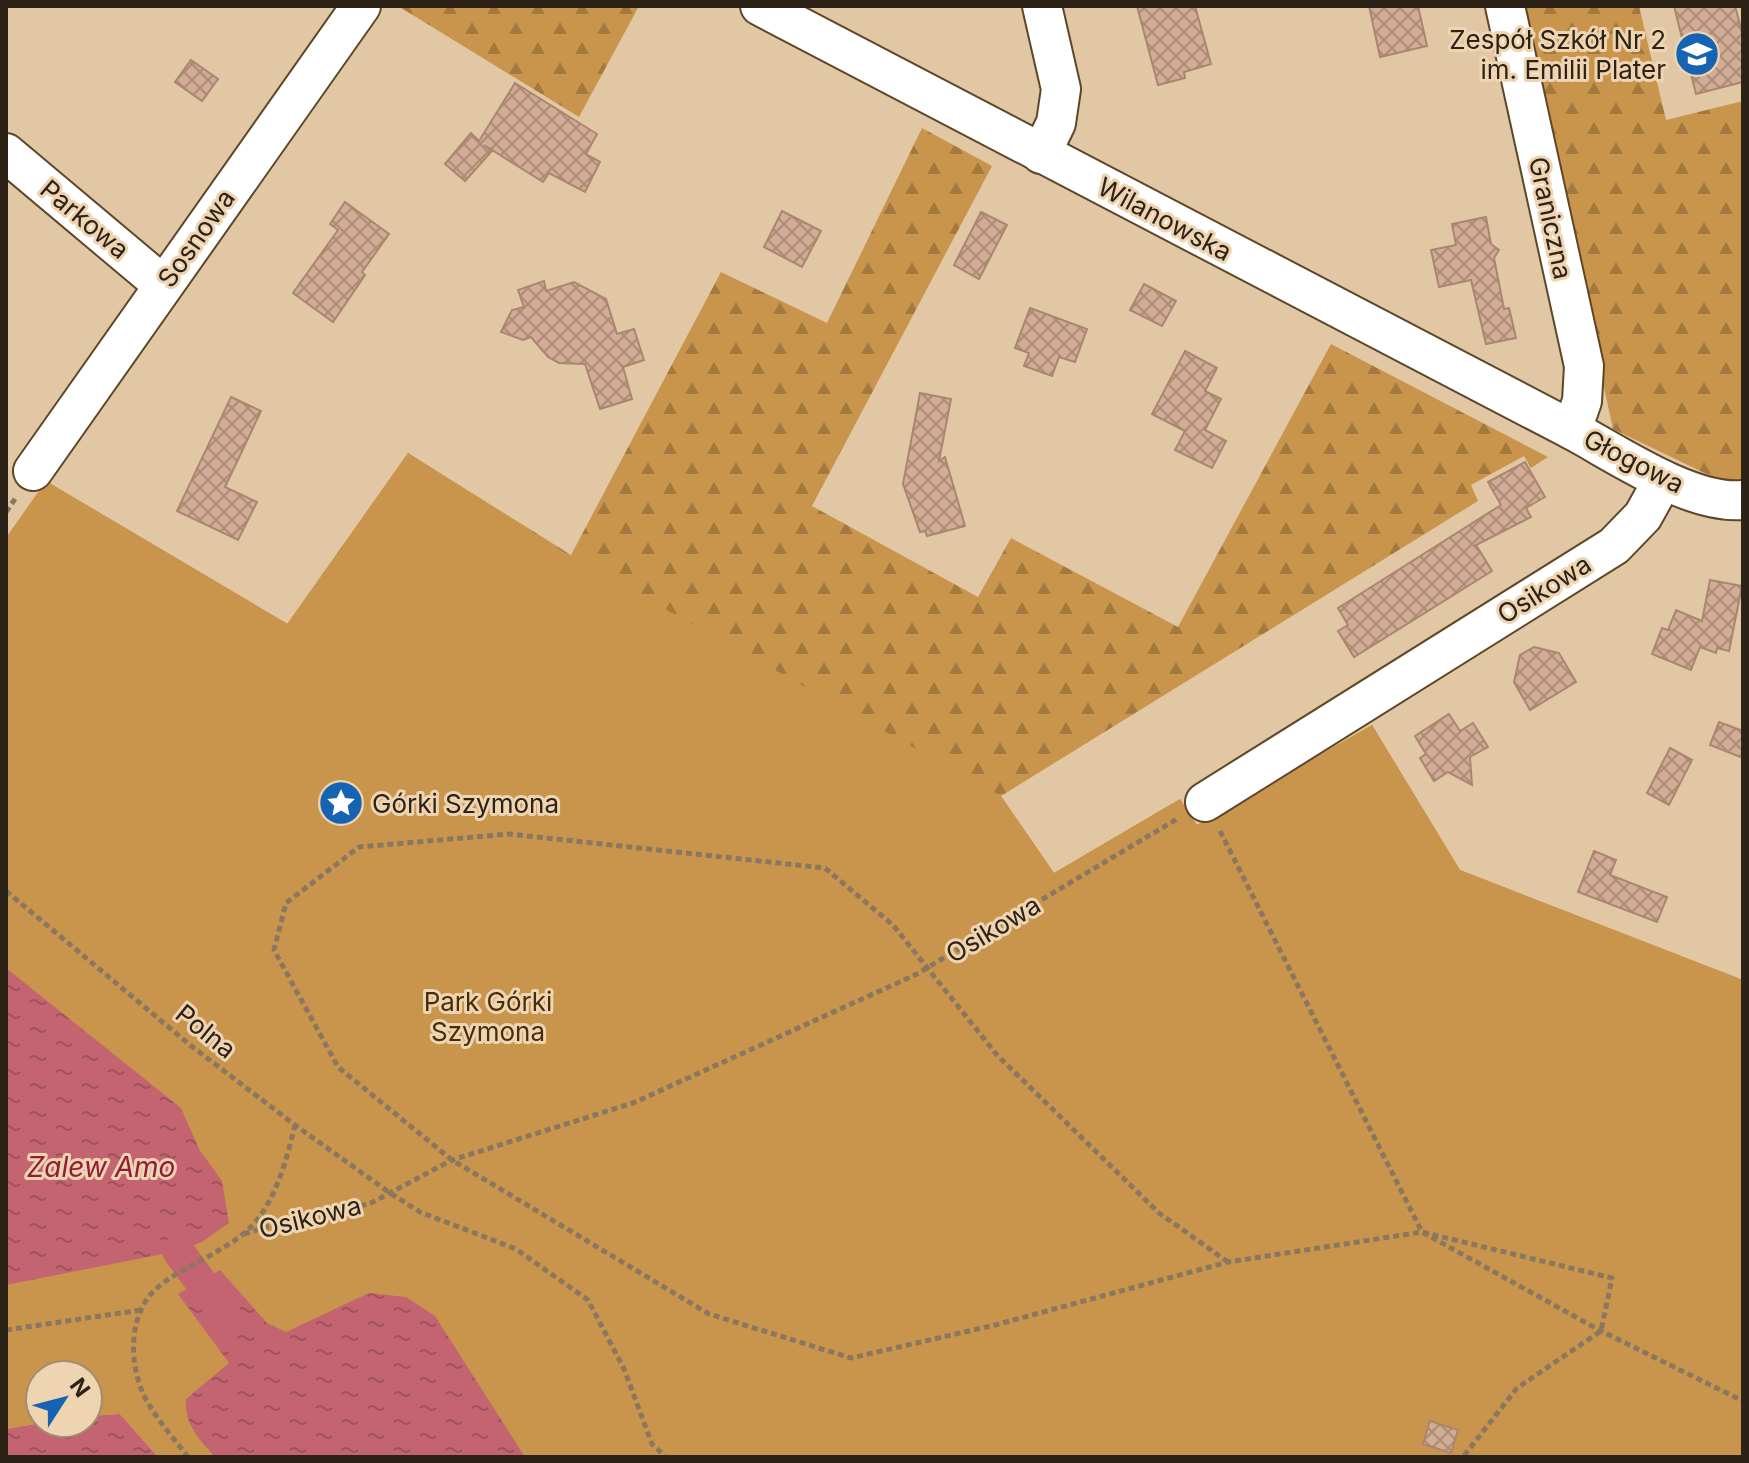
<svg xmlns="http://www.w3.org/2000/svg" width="1749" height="1463" font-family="Inter,sans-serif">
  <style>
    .forest { fill: url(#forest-firs) }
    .park { fill: #c9954c }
    .water { fill: url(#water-ripples) }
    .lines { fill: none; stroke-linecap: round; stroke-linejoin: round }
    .canal { stroke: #c36470; stroke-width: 32 }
    .building { fill: url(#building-cross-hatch); stroke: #aa866f; stroke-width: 2 }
    .minor-casing { stroke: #5e4728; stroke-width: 42 }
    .path { stroke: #8a775f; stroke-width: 5; stroke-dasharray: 6 4; stroke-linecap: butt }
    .minor { stroke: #fff; stroke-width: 38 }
    .labels { text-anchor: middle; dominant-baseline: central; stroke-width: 6; stroke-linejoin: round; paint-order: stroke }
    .poi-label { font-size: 26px; fill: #2c2215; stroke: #efd4b2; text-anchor: end }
    .street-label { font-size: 26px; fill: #2c2215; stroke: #efd4b2 }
    .park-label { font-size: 26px; fill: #462e09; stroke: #efd4b2 }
    .water-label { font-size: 28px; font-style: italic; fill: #911c38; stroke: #efd4b2 }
  </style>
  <defs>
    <pattern id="forest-firs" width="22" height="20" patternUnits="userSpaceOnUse" patternTransform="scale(2)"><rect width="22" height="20" fill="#c9954c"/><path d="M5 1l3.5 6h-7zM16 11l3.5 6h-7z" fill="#a3793e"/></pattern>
    <pattern id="water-ripples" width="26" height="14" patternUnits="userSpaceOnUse" patternTransform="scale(2)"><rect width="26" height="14" fill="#c36470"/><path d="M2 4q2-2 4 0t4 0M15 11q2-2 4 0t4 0" fill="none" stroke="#9f525b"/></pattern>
    <pattern id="building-cross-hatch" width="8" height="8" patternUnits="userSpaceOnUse" patternTransform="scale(2)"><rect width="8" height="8" fill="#d2ac95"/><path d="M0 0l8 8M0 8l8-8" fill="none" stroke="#ab8c78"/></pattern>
  </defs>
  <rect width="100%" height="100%" fill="#e2c7a5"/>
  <!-- forest -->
  <g class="forest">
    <path d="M 398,6 L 639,6 L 579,117 Z"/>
    <path d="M 1521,6 L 1639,6 L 1666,120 L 1743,101 L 1743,480 L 1721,481 L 1613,429 Z"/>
    <path d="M 922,128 L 992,166 L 812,506 L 978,597 L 1011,538 L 1178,627 L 1331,344 L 1548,457 L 1531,468 L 1524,456 L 1471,485 L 1478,501 L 1001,796 L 1054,873 L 1180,799 L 1197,825 L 1372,725 L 1460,870 L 1743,980 L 1743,1457 L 788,790 L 6,538 L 46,481 L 287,624 L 408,453 L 571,555 L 721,272 L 827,323 Z"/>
  </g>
  <!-- park -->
  <path class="park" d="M 408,453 L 570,556 L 1001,796 L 1054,873 L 1180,799 L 1197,825 L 1372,725 L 1460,870 L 1743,980 L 1743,1457 L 158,1457 L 120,1414 L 88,1416 L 88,1375 L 40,1375 L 40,1423 L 6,1429 L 6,538 L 46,481 L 288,624 Z"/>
  <!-- water -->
  <g class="water">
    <path d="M 6,968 L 181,1108 L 199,1149 L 222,1181 L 229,1223 L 202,1242 L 178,1251 L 6,1285 Z"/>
    <path d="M 220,1270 L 267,1323 L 286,1332 L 369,1293 L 406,1297 L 435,1316 L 525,1457 L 215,1457 C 199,1439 184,1424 186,1399 L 229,1363 L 178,1294 Z"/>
    <path d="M 120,1414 L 158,1457 L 6,1457 L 6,1429 L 40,1423 L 88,1423 L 88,1416 Z"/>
  </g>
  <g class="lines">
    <!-- canal -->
    <path class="canal" d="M 178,1251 L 226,1316"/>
  </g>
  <!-- building -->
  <g class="building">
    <path d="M 1137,6 L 1195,6 L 1211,64 L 1184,72 L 1185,78 L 1158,85 Z"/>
    <path d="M 1369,6 L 1418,6 L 1427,46 L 1380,57 Z"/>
    <path d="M 1674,6 L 1735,6 L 1743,36 L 1743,82 L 1696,94 Z"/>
    <path d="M 191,60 L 218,79 L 202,101 L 175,82 Z"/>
    <path d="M 515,83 L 597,134 L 586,154 L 600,162 L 585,192 L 549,173 L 543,182 L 484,145 L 492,151 L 465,181 L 445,164 L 471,133 L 479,141 Z"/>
    <path d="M 345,202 L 389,234 L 362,272 L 365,275 L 333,322 L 293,293 L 338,230 L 330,224 Z"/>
    <path d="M 782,211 L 821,231 L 802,267 L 764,247 Z"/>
    <path d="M 981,212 L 1007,225 L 979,279 L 954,265 Z"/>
    <path d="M 1486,217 L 1491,244 L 1499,250 L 1494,258 L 1504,309 L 1509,308 L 1516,338 L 1486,344 L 1471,280 L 1439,287 L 1431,250 L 1456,245 L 1452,224 Z"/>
    <path d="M 544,281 L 546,291 L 574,282 L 606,299 L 617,334 L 634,329 L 644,360 L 623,367 L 632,399 L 600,409 L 585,364 L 559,363 L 548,357 L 531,337 L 523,340 L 501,332 L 512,310 L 524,307 L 518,290 Z"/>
    <path d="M 1144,284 L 1176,301 L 1162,326 L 1130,310 Z"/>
    <path d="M 1030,308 L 1087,329 L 1075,362 L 1059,357 L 1052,376 L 1024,366 L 1029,353 L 1015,348 Z"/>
    <path d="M 1185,351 L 1217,368 L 1205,391 L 1221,399 L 1205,430 L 1226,441 L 1212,468 L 1175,450 L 1185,431 L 1152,414 Z"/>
    <path d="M 920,393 L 951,399 L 939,461 L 945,457 L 965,526 L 927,536 L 925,531 L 920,532 L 903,484 Z"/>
    <path d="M 231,397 L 261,411 L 225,487 L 257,502 L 238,540 L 177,511 Z"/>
    <path d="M 1525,462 L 1545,497 L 1526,508 L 1531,517 L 1476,545 L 1492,571 L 1354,657 L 1338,631 L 1348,625 L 1338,608 L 1501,505 L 1488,482 Z"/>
    <path d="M 1710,580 L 1742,586 L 1729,651 L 1717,648 L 1716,653 L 1700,647 L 1691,670 L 1652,654 L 1662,628 L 1668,630 L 1676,610 L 1702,621 Z"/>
    <path d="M 1534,647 L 1559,653 L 1576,682 L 1530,710 L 1514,682 L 1520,655 Z"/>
    <path d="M 1449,714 L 1460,731 L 1473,723 L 1488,747 L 1470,757 L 1472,785 L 1448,772 L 1434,781 L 1420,758 L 1426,754 L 1415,736 Z"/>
    <path d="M 1719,722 L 1743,731 L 1743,758 L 1710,745 Z"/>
    <path d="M 1670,748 L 1692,760 L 1669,805 L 1647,793 Z"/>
    <path d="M 1594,851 L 1616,860 L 1610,875 L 1667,897 L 1657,922 L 1578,892 Z"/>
    <path d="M 1430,1421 L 1458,1430 L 1451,1453 L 1423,1444 Z"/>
  </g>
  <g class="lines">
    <!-- minor casing -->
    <g class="minor-casing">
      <g id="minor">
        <path d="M 760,6 L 1572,430 C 1617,454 1691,505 1743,500"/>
        <path d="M 1505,6 L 1584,366 L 1582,401 L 1572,430"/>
        <path d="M 6,153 L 163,285"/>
        <path d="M 1041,154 L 1056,123 L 1061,89 L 1042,6"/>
        <path d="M 33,471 L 361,6"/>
        <path d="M 1205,802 L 1614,546 L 1643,516 L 1663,480"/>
      </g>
    </g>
    <!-- path -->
    <g class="path">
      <path d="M 6,512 L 17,496"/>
      <path d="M 1220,831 L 1422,1232 L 1601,1331 L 1743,1401"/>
      <path d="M 6,891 L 190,1045 L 295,1125 L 390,1193 L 420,1212 L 516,1249 L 588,1300 L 624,1369 L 652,1444 L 666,1457"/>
      <path d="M 244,1234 L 303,1216 L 369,1204 L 452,1160 L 633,1103 L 915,975 L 1177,819"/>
      <path d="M 1228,1262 L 1159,1213 L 997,1055 L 893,925 L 825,868 L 509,834 L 359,847 L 286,903 L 274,950 L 338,1067 L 452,1160 L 709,1314 L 851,1358 L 995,1325 L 1228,1262 L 1422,1232 L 1612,1278 L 1601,1331 L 1517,1388 L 1463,1457"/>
      <path d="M 6,1330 L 141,1310"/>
      <path d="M 188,1457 C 175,1440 159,1422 148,1403 C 129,1371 126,1316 156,1289 C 181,1266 217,1256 243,1234 C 274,1209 286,1162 295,1125"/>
    </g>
    <!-- minor -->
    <use href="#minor" class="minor"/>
  </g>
  <!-- icons -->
  <defs>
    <g id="school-disc" transform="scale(2.3)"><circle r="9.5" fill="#1563b2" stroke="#efd4b2"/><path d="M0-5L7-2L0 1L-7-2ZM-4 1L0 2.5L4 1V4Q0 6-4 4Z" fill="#fff"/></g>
    <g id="sight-disc" transform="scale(2.3)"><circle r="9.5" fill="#1563b2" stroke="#efd4b2"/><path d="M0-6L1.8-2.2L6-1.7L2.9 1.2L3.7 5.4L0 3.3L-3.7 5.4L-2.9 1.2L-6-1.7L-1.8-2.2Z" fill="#fff"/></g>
  </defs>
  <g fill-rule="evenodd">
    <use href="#school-disc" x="1697" y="54"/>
    <use href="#sight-disc" x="341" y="803"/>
  </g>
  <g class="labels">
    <!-- poi labels -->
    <g class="poi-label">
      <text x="1666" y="39">Zespół Szkół Nr 2<tspan x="1666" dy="30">im. Emilii Plater</tspan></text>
      <text x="372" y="803" text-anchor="start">Górki Szymona</text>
    </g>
    <!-- street labels -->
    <g class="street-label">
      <text transform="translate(1551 218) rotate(78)">Graniczna</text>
      <text transform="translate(85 219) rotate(40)">Parkowa</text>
      <text transform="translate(1165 219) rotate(28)">Wilanowska</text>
      <text transform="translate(196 238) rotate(-55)">Sosnowa</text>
      <text transform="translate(1634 461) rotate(27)">Głogowa</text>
      <text transform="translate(1544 589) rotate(-32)">Osikowa</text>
      <text transform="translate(993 929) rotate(-31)">Osikowa</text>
      <text transform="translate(206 1031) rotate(39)">Polna</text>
      <text transform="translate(310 1217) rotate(-14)">Osikowa</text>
    </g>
    <!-- park labels -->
    <g class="park-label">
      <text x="488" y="1001">Park Górki<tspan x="488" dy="30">Szymona</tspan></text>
    </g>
    <!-- water labels -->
    <g class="water-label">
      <text x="101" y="1167">Zalew Amo</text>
    </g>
  </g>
  <!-- border -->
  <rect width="1749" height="1463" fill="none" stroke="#2c2215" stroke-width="16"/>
  <!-- north arrow -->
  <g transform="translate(64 1399) rotate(54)"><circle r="38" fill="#efd4b2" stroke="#a18d73" stroke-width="2"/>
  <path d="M0-6L14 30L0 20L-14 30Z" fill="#1563b2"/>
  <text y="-12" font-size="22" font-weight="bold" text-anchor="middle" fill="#2c2215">N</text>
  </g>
</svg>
